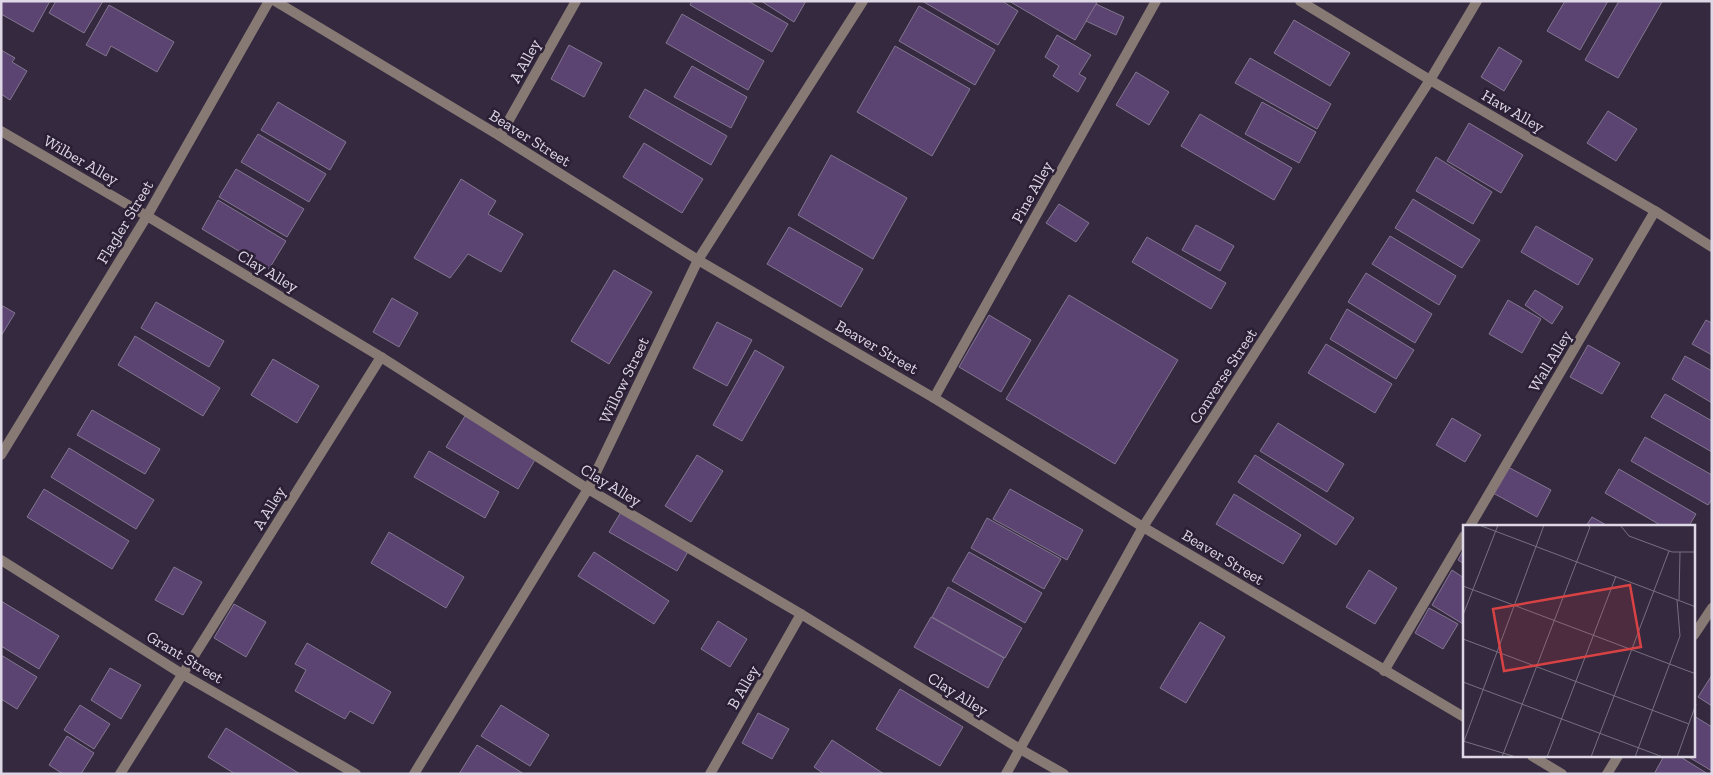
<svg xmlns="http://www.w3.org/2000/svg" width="1713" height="775" font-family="'Zilla Slab',serif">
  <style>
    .building { fill: #5c4472; stroke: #82768f }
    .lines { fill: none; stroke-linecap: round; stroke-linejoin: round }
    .service { stroke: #877974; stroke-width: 10 }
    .minor { stroke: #877974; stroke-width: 10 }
    .labels { text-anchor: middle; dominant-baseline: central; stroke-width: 5; stroke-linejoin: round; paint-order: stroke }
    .street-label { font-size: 16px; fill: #ded7e6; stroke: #2a1f34 }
    .inset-road { fill: none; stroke: #786f81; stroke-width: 1 }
    .view { fill: #d74244; fill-opacity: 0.15; stroke: #d74244; stroke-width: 2.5 }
    .inset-edge { fill: none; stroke: #ded7e6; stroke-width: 2.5 }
  </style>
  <rect width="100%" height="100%" fill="#34293e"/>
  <!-- building -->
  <g class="building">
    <path d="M 1,1 L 50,1 L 33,32 L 1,14 Z"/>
    <path d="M 56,1 L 103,1 L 84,33 L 49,13 Z"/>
    <path d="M 692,1 L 748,1 L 788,24 L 772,52 L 690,5 Z"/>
    <path d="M 761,1 L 806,1 L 794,22 Z"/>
    <path d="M 922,1 L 1002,1 L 1018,11 L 998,45 Z"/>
    <path d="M 1009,1 L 1094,1 L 1097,3 L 1075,40 Z"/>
    <path d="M 1565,1 L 1608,1 L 1580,50 L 1547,31 Z"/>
    <path d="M 1619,1 L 1662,2 L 1618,78 L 1585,60 Z"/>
    <path d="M 1096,4 L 1124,17 L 1116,35 L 1086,21 Z"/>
    <path d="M 109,5 L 174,42 L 157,72 L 111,46 L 106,56 L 86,45 Z"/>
    <path d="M 919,6 L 995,50 L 975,85 L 899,41 Z"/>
    <path d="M 682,14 L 764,61 L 748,90 L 666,43 Z"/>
    <path d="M 1294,20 L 1350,53 L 1330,86 L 1274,53 Z"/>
    <path d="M 1057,35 L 1091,55 L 1079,74 L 1086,78 L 1078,92 L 1053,76 L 1059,66 L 1045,57 Z"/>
    <path d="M 569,45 L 602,63 L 584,97 L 551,79 Z"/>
    <path d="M 895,46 L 970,89 L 932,156 L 857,112 Z"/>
    <path d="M 1499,47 L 1522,61 L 1504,91 L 1481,77 Z"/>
    <path d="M 1,50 L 15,58 L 12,62 L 27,71 L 10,100 L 1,94 Z"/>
    <path d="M 1250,58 L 1331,104 L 1317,129 L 1235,83 Z"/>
    <path d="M 692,66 L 747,97 L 731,128 L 674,97 Z"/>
    <path d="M 1136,72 L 1169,92 L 1149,125 L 1116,105 Z"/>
    <path d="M 645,89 L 727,136 L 711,165 L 629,117 Z"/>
    <path d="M 278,102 L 346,142 L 330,170 L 261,130 Z"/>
    <path d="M 1262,102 L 1316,132 L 1299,163 L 1245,134 Z"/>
    <path d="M 1608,111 L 1637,129 L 1616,161 L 1587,143 Z"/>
    <path d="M 1200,114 L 1292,168 L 1274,200 L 1181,146 Z"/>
    <path d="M 1469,123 L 1523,155 L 1501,193 L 1447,161 Z"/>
    <path d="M 258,134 L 326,174 L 309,202 L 241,162 Z"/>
    <path d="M 644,143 L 703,179 L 682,213 L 623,177 Z"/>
    <path d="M 831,155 L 907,198 L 873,259 L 798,215 Z"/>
    <path d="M 1436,157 L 1492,192 L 1473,224 L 1416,191 Z"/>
    <path d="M 236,169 L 304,209 L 287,237 L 219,197 Z"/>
    <path d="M 461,179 L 496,201 L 488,214 L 523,234 L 501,272 L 468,254 L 450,278 L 414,258 Z"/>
    <path d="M 1413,199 L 1480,240 L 1462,268 L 1395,228 Z"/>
    <path d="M 218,200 L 286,241 L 269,269 L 202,229 Z"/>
    <path d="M 1059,204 L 1089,223 L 1076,242 L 1046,223 Z"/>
    <path d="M 1196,225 L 1234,246 L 1220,271 L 1182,250 Z"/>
    <path d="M 1536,226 L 1593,259 L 1578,285 L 1521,252 Z"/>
    <path d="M 789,227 L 863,269 L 841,307 L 767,264 Z"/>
    <path d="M 1390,236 L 1456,276 L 1439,305 L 1372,264 Z"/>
    <path d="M 1147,237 L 1226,283 L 1211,309 L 1132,262 Z"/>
    <path d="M 614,270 L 652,292 L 609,364 L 571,341 Z"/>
    <path d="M 1366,273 L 1432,314 L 1415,343 L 1348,302 Z"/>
    <path d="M 1535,290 L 1563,307 L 1552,324 L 1525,305 Z"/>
    <path d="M 1069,295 L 1178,360 L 1115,464 L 1006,399 Z"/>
    <path d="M 392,298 L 418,313 L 399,347 L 373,332 Z"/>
    <path d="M 1508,300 L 1541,319 L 1522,353 L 1489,334 Z"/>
    <path d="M 156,302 L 224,341 L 209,367 L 141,328 Z"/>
    <path d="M 1,305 L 15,313 L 1,336 Z"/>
    <path d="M 1347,309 L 1414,350 L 1396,379 L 1330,339 Z"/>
    <path d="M 989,315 L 1031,340 L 1001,392 L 959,367 Z"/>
    <path d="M 1706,320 L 1712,323 L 1712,355 L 1692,344 Z"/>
    <path d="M 717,322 L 752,340 L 727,386 L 693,368 Z"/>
    <path d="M 135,336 L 220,388 L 203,416 L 118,365 Z"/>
    <path d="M 1326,344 L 1392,384 L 1375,413 L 1308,373 Z"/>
    <path d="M 1588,345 L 1620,363 L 1602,394 L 1570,377 Z"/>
    <path d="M 755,350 L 784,367 L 742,441 L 713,425 Z"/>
    <path d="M 1685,356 L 1712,371 L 1712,403 L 1672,379 Z"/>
    <path d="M 273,359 L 319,386 L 297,423 L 251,395 Z"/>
    <path d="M 1665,394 L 1712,421 L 1712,452 L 1651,417 Z"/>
    <path d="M 92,410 L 160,449 L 145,474 L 77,435 Z"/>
    <path d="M 465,416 L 536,458 L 518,489 L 446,447 Z"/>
    <path d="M 1452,418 L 1481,435 L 1465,462 L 1436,445 Z"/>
    <path d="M 1278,423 L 1344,464 L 1327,492 L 1260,451 Z"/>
    <path d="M 1645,437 L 1712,475 L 1712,499 L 1708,505 L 1631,461 Z"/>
    <path d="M 69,448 L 154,500 L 136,529 L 51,477 Z"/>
    <path d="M 429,451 L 499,492 L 485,518 L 414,477 Z"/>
    <path d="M 697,455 L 723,471 L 691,522 L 665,506 Z"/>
    <path d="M 1255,455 L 1354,518 L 1336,545 L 1238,482 Z"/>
    <path d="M 1508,467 L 1551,490 L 1537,517 L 1493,493 Z"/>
    <path d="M 1619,469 L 1696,514 L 1689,526 L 1662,526 L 1605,493 Z"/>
    <path d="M 44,489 L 129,541 L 112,569 L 27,517 Z"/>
    <path d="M 1010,489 L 1083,530 L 1067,560 L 993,519 Z"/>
    <path d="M 1234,494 L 1301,535 L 1283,564 L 1216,524 Z"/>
    <path d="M 621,512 L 689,550 L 677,571 L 609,532 Z"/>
    <path d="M 1592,517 L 1608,526 L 1586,526 Z"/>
    <path d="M 987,518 L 1061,559 L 1044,589 L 971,548 Z"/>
    <path d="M 389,532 L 464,577 L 446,608 L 371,563 Z"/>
    <path d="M 1464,549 L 1464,564 L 1458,560 Z"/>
    <path d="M 594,552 L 669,601 L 654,624 L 578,576 Z"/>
    <path d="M 969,552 L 1042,593 L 1025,623 L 952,581 Z"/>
    <path d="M 174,567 L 202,582 L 183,615 L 155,600 Z"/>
    <path d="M 1369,570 L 1397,588 L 1375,624 L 1346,607 Z"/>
    <path d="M 1452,570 L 1464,578 L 1463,624 L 1432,605 Z"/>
    <path d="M 948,587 L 1022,628 L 1005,658 L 932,617 Z"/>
    <path d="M 1,601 L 59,636 L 39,669 L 1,646 Z"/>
    <path d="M 234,604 L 266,622 L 246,657 L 214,638 Z"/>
    <path d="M 1429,608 L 1458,624 L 1443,649 L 1415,633 Z"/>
    <path d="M 931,617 L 1004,658 L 988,688 L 914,647 Z"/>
    <path d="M 718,621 L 747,639 L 730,667 L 701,649 Z"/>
    <path d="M 1200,622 L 1225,637 L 1186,703 L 1160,688 Z"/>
    <path d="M 307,643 L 391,692 L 373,724 L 350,711 L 345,719 L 295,691 L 306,670 L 295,664 Z"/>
    <path d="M 1,655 L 37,677 L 17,709 L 1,699 Z"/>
    <path d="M 110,668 L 141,685 L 121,719 L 91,700 Z"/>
    <path d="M 1712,675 L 1712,706 L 1698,697 Z"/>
    <path d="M 900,689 L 963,727 L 940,766 L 876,729 Z"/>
    <path d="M 80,705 L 110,724 L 94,749 L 64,730 Z"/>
    <path d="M 501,705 L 549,735 L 530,766 L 481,736 Z"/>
    <path d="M 758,713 L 789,729 L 772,759 L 742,743 Z"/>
    <path d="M 1694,716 L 1712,727 L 1712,771 L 1687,756 L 1694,756 Z"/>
    <path d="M 226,728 L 300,774 L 235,774 L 208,757 Z"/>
    <path d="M 67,736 L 94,753 L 81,774 L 63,774 L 49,765 Z"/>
    <path d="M 832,740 L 884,774 L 824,774 L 814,767 Z"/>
    <path d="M 477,745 L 524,774 L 459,774 Z"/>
    <path d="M 1664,756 L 1679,756 L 1708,774 L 1654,774 Z"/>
  </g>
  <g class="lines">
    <!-- service -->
    <g class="service">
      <path d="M 1300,1 L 1430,80 L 1655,211 L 1712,247"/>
      <path d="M 1,131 L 147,216 L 381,357 L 588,489 L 801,614 L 1020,749 L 1064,774"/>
      <path d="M 500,136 L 576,1"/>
      <path d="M 934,398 L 1156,1"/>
      <path d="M 1470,526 L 1655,211"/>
      <path d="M 1384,671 L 1464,536"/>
      <path d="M 120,774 L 381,357"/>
      <path d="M 710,774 L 801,614"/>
    </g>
    <!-- minor -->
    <g class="minor">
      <path d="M 275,1 L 500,136 L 698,260 L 934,398 L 1143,527 L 1464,717"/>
      <path d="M 1,455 L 147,216 L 269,1"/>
      <path d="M 1,560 L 182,674 L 356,774"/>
      <path d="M 1694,635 L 1712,608"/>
      <path d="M 1532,756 L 1562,774"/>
      <path d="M 414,774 L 588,489 L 698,260 L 863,1"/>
      <path d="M 1006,774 L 1143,527 L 1430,80 L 1477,1"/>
      <path d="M 1607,774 L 1618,756"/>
    </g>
  </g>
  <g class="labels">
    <!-- street labels -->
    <g class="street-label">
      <text transform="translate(525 61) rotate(-61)">A Alley</text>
      <text transform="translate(1513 111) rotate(30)">Haw Alley</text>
      <text transform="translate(530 138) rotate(32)">Beaver Street</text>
      <text transform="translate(81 160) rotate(30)">Wilber Alley</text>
      <text transform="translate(1032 192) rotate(-61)">Pine Alley</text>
      <text transform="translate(125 222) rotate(-59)">Flagler Street</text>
      <text transform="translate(268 271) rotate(31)">Clay Alley</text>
      <text transform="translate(877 347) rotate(30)">Beaver Street</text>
      <text transform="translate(1550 361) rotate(-59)">Wall Alley</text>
      <text transform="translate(1223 376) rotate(-57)">Converse Street</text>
      <text transform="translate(624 380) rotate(-64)">Willow Street</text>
      <text transform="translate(611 485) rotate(31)">Clay Alley</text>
      <text transform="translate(269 508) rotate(-58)">A Alley</text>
      <text transform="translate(1223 557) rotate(31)">Beaver Street</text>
      <text transform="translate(185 657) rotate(31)">Grant Street</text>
      <text transform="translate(743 687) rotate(-60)">B Alley</text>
      <text transform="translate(958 694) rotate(32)">Clay Alley</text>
    </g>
  </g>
  <!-- overview -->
  <g transform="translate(1463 525)">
    <rect width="232" height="232" fill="#34293e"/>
    <path class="inset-road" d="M 16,0 L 233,82M 157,0 L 166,11 L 209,27 L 233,27M 0,61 L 233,149M 216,75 L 217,27M 0,90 L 35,0M 0,114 L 226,199M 0,157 L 200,232M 0,216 L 53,232M 0,219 L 81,0M 39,232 L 127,2 L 124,0M 84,232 L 153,51M 128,232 L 206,26M 172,232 L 217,111 L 214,75M 214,232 L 233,179"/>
    <path class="view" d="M 167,60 L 178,122 L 41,146 L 30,84 Z"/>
    <rect width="232" height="232" class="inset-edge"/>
  </g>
  <!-- border -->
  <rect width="1713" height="775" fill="none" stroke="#ded7e6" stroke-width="5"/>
</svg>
